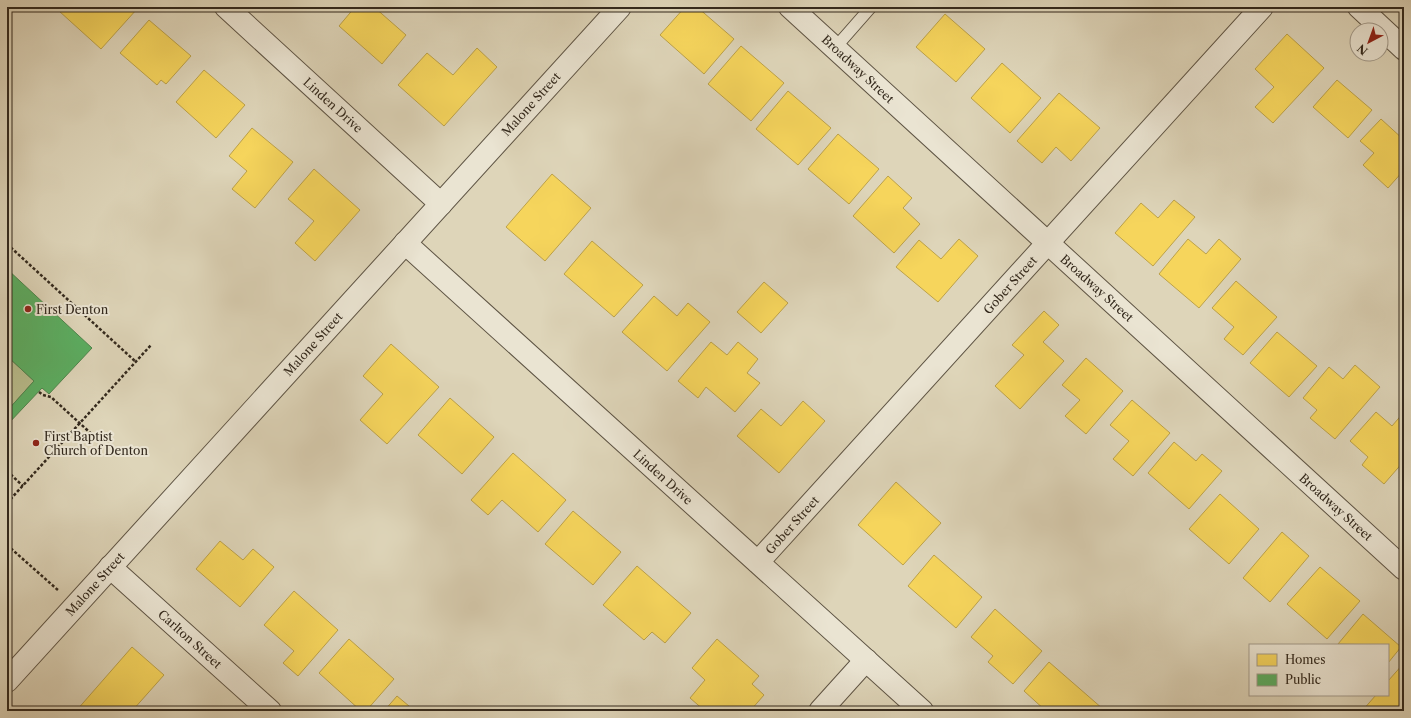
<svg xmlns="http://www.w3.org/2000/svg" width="1411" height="718" font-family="'Libre Caslon Text',serif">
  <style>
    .green { fill: #b8bc8b; stroke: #767254 }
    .homes { fill: #f6d55c; stroke: #bca149 }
    .public { fill: #5aae61; stroke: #4e864d }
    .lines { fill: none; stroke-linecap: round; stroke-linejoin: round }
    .service-casing { stroke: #5e5444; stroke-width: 13 }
    .minor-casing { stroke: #5e5444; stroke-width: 24 }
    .tertiary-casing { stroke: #5e5444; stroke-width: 24 }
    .path { stroke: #33291d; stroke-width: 2.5; stroke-dasharray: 3 2; stroke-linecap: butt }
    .service { stroke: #eae4d2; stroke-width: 11 }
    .minor { stroke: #eae4d2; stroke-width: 22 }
    .tertiary { stroke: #eae4d2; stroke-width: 22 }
    .poi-dot { fill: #8f2418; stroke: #eae4d2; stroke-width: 1.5 }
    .labels { text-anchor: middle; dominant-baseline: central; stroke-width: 4; stroke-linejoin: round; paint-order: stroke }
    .street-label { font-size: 12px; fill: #33291d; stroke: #eae4d2 }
    .poi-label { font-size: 12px; fill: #33291d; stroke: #eae4d2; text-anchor: start }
  </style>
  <rect width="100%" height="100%" fill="#ded5b9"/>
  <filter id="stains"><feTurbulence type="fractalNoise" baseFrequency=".005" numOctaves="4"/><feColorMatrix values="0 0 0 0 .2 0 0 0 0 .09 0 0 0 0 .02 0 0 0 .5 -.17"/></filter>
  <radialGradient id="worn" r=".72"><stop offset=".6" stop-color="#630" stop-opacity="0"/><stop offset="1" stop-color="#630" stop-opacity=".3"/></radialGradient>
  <!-- green -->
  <path class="green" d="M 7,356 L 34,381 L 7,411 Z"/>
  <!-- homes -->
  <g class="homes">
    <path d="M 63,7 L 135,7 L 137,9 L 101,49 L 59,11 Z"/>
    <path d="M 355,7 L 374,7 L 406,35 L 382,64 L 339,26 Z"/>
    <path d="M 685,7 L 697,7 L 734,39 L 704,74 L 660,35 Z"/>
    <path d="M 945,14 L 985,49 L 956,82 L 916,47 Z"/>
    <path d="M 149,20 L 191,56 L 166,84 L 161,80 L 157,85 L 120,53 Z"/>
    <path d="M 1287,34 L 1324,68 L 1273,123 L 1255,107 L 1274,87 L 1255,69 Z"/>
    <path d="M 741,46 L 784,83 L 751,121 L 708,84 Z"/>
    <path d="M 477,48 L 497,67 L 444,126 L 398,85 L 427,53 L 453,75 Z"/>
    <path d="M 1002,63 L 1041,98 L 1010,133 L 971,98 Z"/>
    <path d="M 204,70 L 245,105 L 216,138 L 176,102 Z"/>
    <path d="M 1337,80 L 1372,110 L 1348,138 L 1313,107 Z"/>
    <path d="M 788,91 L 831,128 L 798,165 L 756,129 Z"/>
    <path d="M 1059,93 L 1100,128 L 1071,161 L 1056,147 L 1042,163 L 1017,141 Z"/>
    <path d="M 1381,119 L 1404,140 L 1404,170 L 1388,188 L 1363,165 L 1374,153 L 1360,141 Z"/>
    <path d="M 252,128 L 293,162 L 255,208 L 232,189 L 247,171 L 229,156 Z"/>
    <path d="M 838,134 L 879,169 L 849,204 L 808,169 Z"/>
    <path d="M 314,169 L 360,210 L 315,261 L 295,243 L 314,221 L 288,199 Z"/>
    <path d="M 552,174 L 591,208 L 545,261 L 506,227 Z"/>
    <path d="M 888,176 L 912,198 L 903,208 L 920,224 L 894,253 L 853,216 Z"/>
    <path d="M 1174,200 L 1195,217 L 1153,266 L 1115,233 L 1141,203 L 1158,218 Z"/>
    <path d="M 959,239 L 978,256 L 938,302 L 896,267 L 919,240 L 941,259 Z"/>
    <path d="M 1188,239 L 1206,254 L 1219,239 L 1241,259 L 1199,308 L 1159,274 Z"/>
    <path d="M 592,241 L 643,285 L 614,317 L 564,274 Z"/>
    <path d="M 1236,281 L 1277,317 L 1243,355 L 1224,339 L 1234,327 L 1212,308 Z"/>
    <path d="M 764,282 L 788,303 L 761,333 L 737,312 Z"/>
    <path d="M 654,296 L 677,316 L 688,303 L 710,322 L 667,371 L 622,332 Z"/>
    <path d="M 1044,311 L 1059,325 L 1043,342 L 1064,361 L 1020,409 L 995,386 L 1024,355 L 1012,345 Z"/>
    <path d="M 1277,332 L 1317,366 L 1289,397 L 1250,363 Z"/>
    <path d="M 711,342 L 727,355 L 738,342 L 758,359 L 747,373 L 760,383 L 735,412 L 706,387 L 698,398 L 678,381 Z"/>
    <path d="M 391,344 L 439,387 L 387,444 L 360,420 L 383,394 L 363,376 Z"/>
    <path d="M 1086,358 L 1123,391 L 1086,434 L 1065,416 L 1080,400 L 1062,385 Z"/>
    <path d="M 1355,365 L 1380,387 L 1335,439 L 1310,418 L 1317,410 L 1303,398 L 1329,367 L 1343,379 Z"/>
    <path d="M 450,398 L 494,437 L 462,474 L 418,435 Z"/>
    <path d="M 1132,400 L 1170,433 L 1133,476 L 1113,459 L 1129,441 L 1110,425 Z"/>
    <path d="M 803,401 L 825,421 L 779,473 L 737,436 L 761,409 L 781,426 Z"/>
    <path d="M 1376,412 L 1392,426 L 1404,412 L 1404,461 L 1384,484 L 1362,465 L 1368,457 L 1350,441 Z"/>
    <path d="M 1174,442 L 1196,461 L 1202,454 L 1222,471 L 1189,509 L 1148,473 Z"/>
    <path d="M 513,453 L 566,500 L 538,532 L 502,500 L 488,515 L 471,500 Z"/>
    <path d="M 1404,472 L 1404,482 L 1399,478 Z"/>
    <path d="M 896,482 L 941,523 L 903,565 L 858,525 Z"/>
    <path d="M 1220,494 L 1259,529 L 1229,564 L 1189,529 Z"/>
    <path d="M 573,511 L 621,552 L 593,585 L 545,544 Z"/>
    <path d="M 1282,532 L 1309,556 L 1270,602 L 1243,578 Z"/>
    <path d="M 220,541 L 243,560 L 253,549 L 274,567 L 240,607 L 196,569 Z"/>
    <path d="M 934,555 L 982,597 L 956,628 L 908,586 Z"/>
    <path d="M 637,566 L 691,613 L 665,643 L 652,632 L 644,640 L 603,605 Z"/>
    <path d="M 1320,567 L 1360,601 L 1327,639 L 1287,604 Z"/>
    <path d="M 294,591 L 338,630 L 298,676 L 283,663 L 294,651 L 264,625 Z"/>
    <path d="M 995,609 L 1042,651 L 1013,684 L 988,662 L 993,656 L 971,637 Z"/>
    <path d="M 1363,614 L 1401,647 L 1388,663 L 1388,645 L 1338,644 Z"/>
    <path d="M 349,639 L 394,679 L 366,711 L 361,711 L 319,673 Z"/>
    <path d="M 717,639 L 759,676 L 752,684 L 764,695 L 750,711 L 705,711 L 690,698 L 705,680 L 692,668 Z"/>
    <path d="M 132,647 L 164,675 L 132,711 L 76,711 Z"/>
    <path d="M 1049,662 L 1103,709 L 1102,711 L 1046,711 L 1024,691 Z"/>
    <path d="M 1404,663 L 1404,711 L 1362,711 L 1376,695 L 1388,695 L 1388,681 Z"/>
    <path d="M 397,696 L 415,711 L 384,711 Z"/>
  </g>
  <!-- public -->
  <path class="public" d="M 7,269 L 92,348 L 49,394 L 42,388 L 7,425 L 7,411 L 34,381 L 7,356 Z"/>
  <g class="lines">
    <!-- service casing -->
    <g class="service-casing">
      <path id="service" d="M 835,48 L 871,7"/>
    </g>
    <!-- minor casing -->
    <g class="minor-casing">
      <g id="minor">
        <path d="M 226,7 L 441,204"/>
        <path d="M 790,7 L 1404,569"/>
        <path d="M 1359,7 L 1404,49"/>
        <path d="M 405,243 L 922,711"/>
        <path d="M 758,562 L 1262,7"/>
        <path d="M 110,567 L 270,711"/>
        <path d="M 820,711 L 866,660"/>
      </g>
    </g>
    <!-- tertiary casing -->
    <g class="tertiary-casing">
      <path id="tertiary" d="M 7,681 L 620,7"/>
    </g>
    <!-- path -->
    <g class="path">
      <path d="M 7,244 L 136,362"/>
      <path d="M 39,392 L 43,395 L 51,397 L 97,439"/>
      <path d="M 7,471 L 23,486"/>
      <path d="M 7,503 L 151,345"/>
      <path d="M 7,545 L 59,591"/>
    </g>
    <!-- service -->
    <use href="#service" class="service"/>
    <!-- minor -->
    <use href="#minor" class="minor"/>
    <!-- tertiary -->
    <use href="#tertiary" class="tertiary"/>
  </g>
  <!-- markers -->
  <g class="poi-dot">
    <circle cx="28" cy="309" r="4"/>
    <circle cx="36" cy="443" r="4"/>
  </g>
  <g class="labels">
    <!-- street labels -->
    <g class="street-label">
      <text transform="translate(858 69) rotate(43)">Broadway Street</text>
      <text transform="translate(531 104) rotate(-48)">Malone Street</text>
      <text transform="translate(333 105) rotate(42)">Linden Drive</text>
      <text transform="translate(1010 285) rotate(-48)">Gober Street</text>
      <text transform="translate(1097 288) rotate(42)">Broadway Street</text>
      <text transform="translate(313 344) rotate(-48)">Malone Street</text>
      <text transform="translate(663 477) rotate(42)">Linden Drive</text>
      <text transform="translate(1336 507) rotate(42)">Broadway Street</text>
      <text transform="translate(792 525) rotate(-48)">Gober Street</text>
      <text transform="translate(95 584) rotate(-48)">Malone Street</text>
      <text transform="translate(190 639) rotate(42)">Carlton Street</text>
    </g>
    <!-- poi labels -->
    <g class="poi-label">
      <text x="36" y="309">First Denton</text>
      <text x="44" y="436">First Baptist<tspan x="44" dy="14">Church of Denton</tspan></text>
    </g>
  </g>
  <!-- margin -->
  <rect width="1411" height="718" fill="none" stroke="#ded5b9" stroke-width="24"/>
  <rect x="8" y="8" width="1395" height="702" fill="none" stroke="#33291d" stroke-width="2"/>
  <rect x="12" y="12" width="1387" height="694" fill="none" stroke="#33291d"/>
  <!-- legend -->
  <rect x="1249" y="644" width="140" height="52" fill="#eae4d2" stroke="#a1998a"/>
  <rect x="1257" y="654" width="20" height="12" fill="#f6d55c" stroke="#a1998a"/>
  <text x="1285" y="664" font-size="12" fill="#33291d">Homes</text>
  <rect x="1257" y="674" width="20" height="12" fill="#5aae61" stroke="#a1998a"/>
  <text x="1285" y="684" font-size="12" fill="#33291d">Public</text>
  <!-- north arrow -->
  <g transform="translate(1369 42) rotate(221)"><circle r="19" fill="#eae4d2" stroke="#a1998a"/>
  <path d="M0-3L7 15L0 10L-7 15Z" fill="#8f2418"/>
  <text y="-6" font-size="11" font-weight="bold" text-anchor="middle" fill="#33291d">N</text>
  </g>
  <rect width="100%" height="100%" filter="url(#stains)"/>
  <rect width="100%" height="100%" fill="url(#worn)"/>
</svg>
